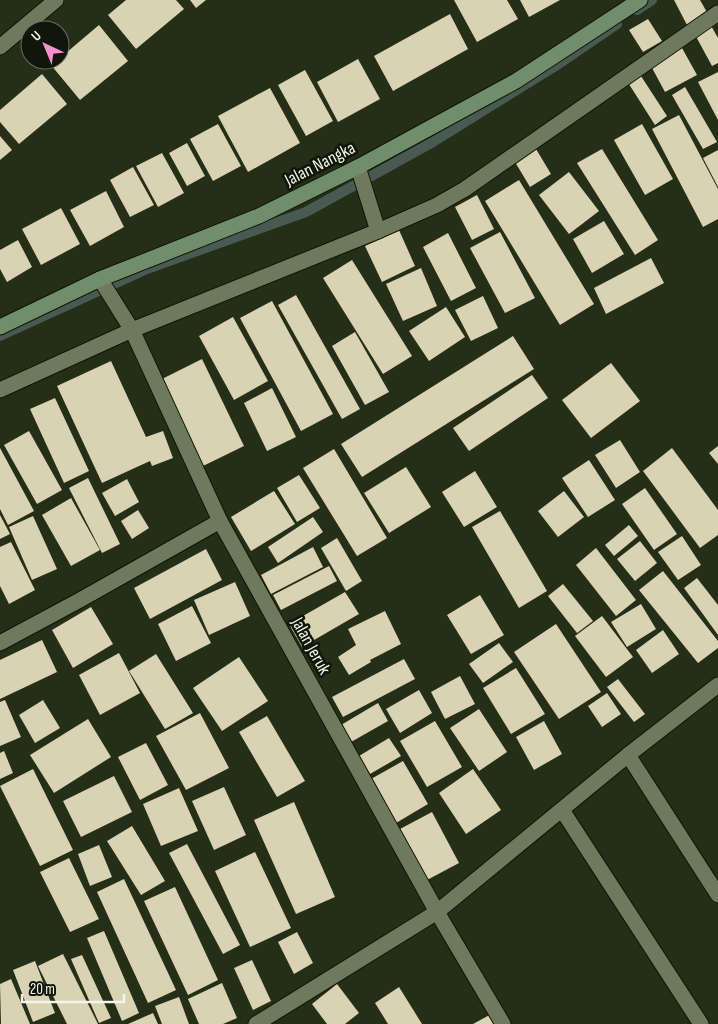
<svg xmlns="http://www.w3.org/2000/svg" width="718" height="1024" font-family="'Sofia Sans Condensed',sans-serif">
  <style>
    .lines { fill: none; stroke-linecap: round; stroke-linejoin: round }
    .stream { stroke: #485a52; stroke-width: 10 }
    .building { fill: #dad3b3 }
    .street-casing { stroke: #0e1601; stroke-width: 17 }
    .secondary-casing { stroke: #0e1601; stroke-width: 17 }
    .street { stroke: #6e795e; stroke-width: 15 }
    .secondary { stroke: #708e6c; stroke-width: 15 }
    .labels { text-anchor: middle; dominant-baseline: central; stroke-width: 5; stroke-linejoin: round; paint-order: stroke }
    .street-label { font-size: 18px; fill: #f0f7e8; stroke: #11150a }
  </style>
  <rect width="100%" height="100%" fill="#252e16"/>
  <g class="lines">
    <!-- stream -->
    <g class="stream">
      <path d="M 637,10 L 652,0"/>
      <path d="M 0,336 L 147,269 L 306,212 L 433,142 L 557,65 L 617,24"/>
    </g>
  </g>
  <!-- building -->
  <g class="building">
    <path d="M 126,0 L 176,0 L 184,9 L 136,49 L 108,15 Z"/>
    <path d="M 190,0 L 206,0 L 196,8 Z"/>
    <path d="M 454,0 L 507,0 L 518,19 L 477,42 Z"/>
    <path d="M 520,0 L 560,0 L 529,17 Z"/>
    <path d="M 674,0 L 700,0 L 708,14 L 687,25 Z"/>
    <path d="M 450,14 L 468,49 L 393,91 L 374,56 Z"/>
    <path d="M 648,19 L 662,41 L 643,52 L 629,30 Z"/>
    <path d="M 709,22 L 718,38 L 718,63 L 712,66 L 693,31 Z"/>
    <path d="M 99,25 L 128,61 L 80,100 L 51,65 L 57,60 L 60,60 L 60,58 Z"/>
    <path d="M 682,48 L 697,75 L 665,92 L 651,66 Z"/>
    <path d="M 358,59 L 380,99 L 338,122 L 317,82 Z"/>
    <path d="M 305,70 L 333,121 L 306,136 L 278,85 Z"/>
    <path d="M 718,72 L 718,120 L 698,82 Z"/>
    <path d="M 639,73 L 667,116 L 655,125 L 627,81 Z"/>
    <path d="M 42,74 L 67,104 L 19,144 L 0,122 L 0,110 Z"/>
    <path d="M 685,87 L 717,142 L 703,149 L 672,95 Z"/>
    <path d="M 270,88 L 300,143 L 248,172 L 218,116 Z"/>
    <path d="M 679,115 L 718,189 L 718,219 L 703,227 L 652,129 Z"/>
    <path d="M 218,124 L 241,166 L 213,181 L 190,139 Z"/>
    <path d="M 642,124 L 673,179 L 645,195 L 614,140 Z"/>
    <path d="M 0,136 L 12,150 L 0,160 Z"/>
    <path d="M 187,143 L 205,176 L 187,186 L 169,153 Z"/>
    <path d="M 533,144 L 551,174 L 530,187 L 512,157 Z"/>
    <path d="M 602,149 L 658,240 L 635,255 L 577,163 Z"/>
    <path d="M 718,150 L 718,187 L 703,158 Z"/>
    <path d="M 162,153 L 184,193 L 158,207 L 136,166 Z"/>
    <path d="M 133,167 L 154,205 L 130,217 L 110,180 Z"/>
    <path d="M 569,172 L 599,211 L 569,234 L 539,195 Z"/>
    <path d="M 519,180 L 594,304 L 560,325 L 485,201 Z"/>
    <path d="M 106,191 L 124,227 L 90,246 L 70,210 Z"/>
    <path d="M 477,195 L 494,229 L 472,240 L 455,207 Z"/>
    <path d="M 61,208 L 80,244 L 41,265 L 22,229 Z"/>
    <path d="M 604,221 L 624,254 L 592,273 L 573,239 Z"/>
    <path d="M 399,230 L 415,266 L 382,282 L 365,246 Z"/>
    <path d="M 500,232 L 535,298 L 505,313 L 470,248 Z"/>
    <path d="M 448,233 L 476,288 L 451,301 L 423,247 Z"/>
    <path d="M 18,240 L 32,267 L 7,282 L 0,269 L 0,250 Z"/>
    <path d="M 651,258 L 664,283 L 606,314 L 594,288 Z"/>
    <path d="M 352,260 L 412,356 L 383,374 L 323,278 Z"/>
    <path d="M 421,268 L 437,306 L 403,321 L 386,284 Z"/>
    <path d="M 296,295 L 360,409 L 342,419 L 278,305 Z"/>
    <path d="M 483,296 L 498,328 L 471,341 L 455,310 Z"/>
    <path d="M 272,301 L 333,414 L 301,431 L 240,318 Z"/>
    <path d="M 446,307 L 465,337 L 429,361 L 409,331 Z"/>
    <path d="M 233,317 L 268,381 L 234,400 L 199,336 Z"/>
    <path d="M 355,332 L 389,392 L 365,405 L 332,346 Z"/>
    <path d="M 513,336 L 534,369 L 362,477 L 341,444 Z"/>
    <path d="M 202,359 L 244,446 L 203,466 L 160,380 Z"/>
    <path d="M 111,361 L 146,437 L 163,431 L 173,458 L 152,466 L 150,461 L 102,483 L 57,386 Z"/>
    <path d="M 611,363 L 640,401 L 591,438 L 562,400 Z"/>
    <path d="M 532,375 L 548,398 L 469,451 L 453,428 Z"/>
    <path d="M 272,388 L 296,437 L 267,451 L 244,403 Z"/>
    <path d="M 55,398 L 89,471 L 64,483 L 30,409 Z"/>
    <path d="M 29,431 L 62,490 L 37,504 L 4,445 Z"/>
    <path d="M 620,440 L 640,472 L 616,488 L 595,455 Z"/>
    <path d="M 718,446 L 718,464 L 709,453 Z"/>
    <path d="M 0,448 L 34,511 L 8,525 L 0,509 Z"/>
    <path d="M 672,448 L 718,510 L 718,535 L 700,548 L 643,471 Z"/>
    <path d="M 334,449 L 387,538 L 357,556 L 303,468 Z"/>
    <path d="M 589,460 L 615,500 L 588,517 L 562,478 Z"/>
    <path d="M 406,467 L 431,507 L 389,533 L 364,493 Z"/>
    <path d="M 475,471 L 497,507 L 464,527 L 442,492 Z"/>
    <path d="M 299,475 L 320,508 L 297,522 L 277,488 Z"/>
    <path d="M 88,478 L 120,544 L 102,553 L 69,488 Z"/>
    <path d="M 127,479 L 139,502 L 115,516 L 102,493 Z"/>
    <path d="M 645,488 L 677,534 L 654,550 L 622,504 Z"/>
    <path d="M 274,491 L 295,524 L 251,551 L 231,517 Z"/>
    <path d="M 564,491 L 584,517 L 558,537 L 538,511 Z"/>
    <path d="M 71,498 L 100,550 L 71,566 L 42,515 Z"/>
    <path d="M 138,510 L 149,528 L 132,539 L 121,521 Z"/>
    <path d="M 500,511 L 547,591 L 519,608 L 472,527 Z"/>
    <path d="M 0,515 L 10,534 L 0,539 Z"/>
    <path d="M 33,516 L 57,569 L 32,580 L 9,527 Z"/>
    <path d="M 313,517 L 323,532 L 278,563 L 268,547 Z"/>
    <path d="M 629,525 L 638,536 L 614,556 L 605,545 Z"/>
    <path d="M 682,536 L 701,565 L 678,580 L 658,552 Z"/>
    <path d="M 337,538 L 362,581 L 346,591 L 321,548 Z"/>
    <path d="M 640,541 L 657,563 L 635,581 L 617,559 Z"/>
    <path d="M 11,542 L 35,590 L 9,604 L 0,586 L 0,547 Z"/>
    <path d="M 313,547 L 323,567 L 271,594 L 261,575 Z"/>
    <path d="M 596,548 L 636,600 L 616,616 L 576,565 Z"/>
    <path d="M 206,549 L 222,580 L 150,619 L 134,588 Z"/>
    <path d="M 329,566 L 337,581 L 281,610 L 273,595 Z"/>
    <path d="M 663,571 L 718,641 L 718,648 L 698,663 L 639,590 Z"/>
    <path d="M 697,578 L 718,605 L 718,635 L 684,588 Z"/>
    <path d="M 235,582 L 250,616 L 209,635 L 194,600 Z"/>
    <path d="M 563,584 L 593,621 L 577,633 L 548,596 Z"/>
    <path d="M 345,592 L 359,614 L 302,647 L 289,624 Z"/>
    <path d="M 480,595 L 504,635 L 471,654 L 447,615 Z"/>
    <path d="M 641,604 L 656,629 L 627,647 L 611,622 Z"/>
    <path d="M 192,606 L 211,643 L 176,661 L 158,624 Z"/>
    <path d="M 91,607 L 113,644 L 73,668 L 52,630 Z"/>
    <path d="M 385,611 L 401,644 L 370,660 L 371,662 L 349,675 L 338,657 L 356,645 L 348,629 Z"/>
    <path d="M 602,616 L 633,657 L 606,677 L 575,636 Z"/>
    <path d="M 556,624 L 601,692 L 559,719 L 514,652 Z"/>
    <path d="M 663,630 L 679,654 L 652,673 L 636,650 Z"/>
    <path d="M 42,640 L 57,672 L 0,699 L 0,660 Z"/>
    <path d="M 499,643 L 513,662 L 483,683 L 469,664 Z"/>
    <path d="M 119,653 L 140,693 L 100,715 L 79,675 Z"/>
    <path d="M 156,654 L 193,713 L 165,729 L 129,671 Z"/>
    <path d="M 239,657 L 268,701 L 222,731 L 193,688 Z"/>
    <path d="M 404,659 L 415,679 L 343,717 L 332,697 Z"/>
    <path d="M 516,668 L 545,714 L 511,734 L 483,688 Z"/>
    <path d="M 460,676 L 475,704 L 445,719 L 431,692 Z"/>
    <path d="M 618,679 L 645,714 L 634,722 L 607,687 Z"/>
    <path d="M 419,690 L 432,713 L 400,733 L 386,709 Z"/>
    <path d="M 607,693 L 621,714 L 602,727 L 588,706 Z"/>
    <path d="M 5,700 L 21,737 L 0,746 L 0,702 Z"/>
    <path d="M 43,700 L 60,728 L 35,743 L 19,715 Z"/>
    <path d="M 378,703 L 388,721 L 351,742 L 341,725 Z"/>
    <path d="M 479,709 L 507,752 L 479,771 L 450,728 Z"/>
    <path d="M 200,713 L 229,768 L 186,790 L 156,736 Z"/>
    <path d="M 267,716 L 305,781 L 277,797 L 239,732 Z"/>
    <path d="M 88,719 L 111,757 L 54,793 L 30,755 Z"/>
    <path d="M 435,721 L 462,767 L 427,787 L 400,741 Z"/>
    <path d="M 544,721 L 562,754 L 534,770 L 516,737 Z"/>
    <path d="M 389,738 L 401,756 L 370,774 L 359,756 Z"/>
    <path d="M 146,743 L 168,785 L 140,800 L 118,757 Z"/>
    <path d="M 4,751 L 13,773 L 0,779 L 0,753 Z"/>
    <path d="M 403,761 L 428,804 L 396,823 L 371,779 Z"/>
    <path d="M 33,769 L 73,850 L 40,866 L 0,786 Z"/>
    <path d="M 473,769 L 501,810 L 466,834 L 439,793 Z"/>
    <path d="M 114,776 L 132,812 L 81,837 L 63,801 Z"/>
    <path d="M 224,787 L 246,835 L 214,850 L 192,801 Z"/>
    <path d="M 179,788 L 198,831 L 161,846 L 143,804 Z"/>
    <path d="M 294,802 L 335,897 L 296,914 L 254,820 Z"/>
    <path d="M 432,812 L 459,863 L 427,880 L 400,829 Z"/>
    <path d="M 132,826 L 165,881 L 141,895 L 107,841 Z"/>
    <path d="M 187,844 L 240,945 L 223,954 L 169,853 Z"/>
    <path d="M 99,845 L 112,877 L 90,886 L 78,854 Z"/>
    <path d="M 255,852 L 291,928 L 250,947 L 215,871 Z"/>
    <path d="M 69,858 L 99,919 L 70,932 L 40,872 Z"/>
    <path d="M 124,879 L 176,990 L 148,1003 L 97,892 Z"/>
    <path d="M 175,887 L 218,980 L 188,995 L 144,901 Z"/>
    <path d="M 104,931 L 139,1013 L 122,1021 L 87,938 Z"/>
    <path d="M 297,932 L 313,963 L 294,974 L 278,942 Z"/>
    <path d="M 63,954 L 98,1024 L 67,1024 L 38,966 Z"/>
    <path d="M 82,955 L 111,1018 L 99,1023 L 71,959 Z"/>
    <path d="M 252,960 L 271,1001 L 253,1010 L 234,968 Z"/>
    <path d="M 35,961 L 55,1013 L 33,1022 L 13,970 Z"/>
    <path d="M 11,979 L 30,1024 L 1,1024 L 0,984 Z"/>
    <path d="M 222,983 L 237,1018 L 223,1024 L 199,1024 L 188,999 Z"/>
    <path d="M 337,984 L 359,1013 L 345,1024 L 327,1024 L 312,1004 Z"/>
    <path d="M 399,987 L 422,1024 L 388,1024 L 375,1003 Z"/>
    <path d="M 179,997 L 189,1024 L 162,1024 L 155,1006 Z"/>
    <path d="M 495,1012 L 502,1024 L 473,1024 Z"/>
    <path d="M 153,1013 L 158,1024 L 128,1024 Z"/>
  </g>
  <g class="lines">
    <!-- street casing -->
    <g class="street-casing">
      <g id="street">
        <path d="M 0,47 L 56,0"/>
        <path d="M 358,167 L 378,231"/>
        <path d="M 100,279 L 132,330 L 220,521 L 437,912 L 503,1024"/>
        <path d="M 0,390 L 132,330 L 378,231 L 437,205 L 465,189 L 718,13"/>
        <path d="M 0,643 L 80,600 L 220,521"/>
        <path d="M 628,755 L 718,895"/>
        <path d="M 562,810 L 701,1024"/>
        <path d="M 256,1024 L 437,912 L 628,755 L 718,685"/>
      </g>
    </g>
    <!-- secondary casing -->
    <g class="secondary-casing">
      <path id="secondary" d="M 0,327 L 100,279 L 259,216 L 358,167 L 516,81 L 640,0"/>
    </g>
    <!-- street -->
    <use href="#street" class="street"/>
    <!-- secondary -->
    <use href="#secondary" class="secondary"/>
  </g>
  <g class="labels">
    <!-- street labels -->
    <g class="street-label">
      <text transform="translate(320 164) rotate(-27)">Jalan Nangka</text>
      <text transform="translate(311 646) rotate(61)">Jalan Jeruk</text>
    </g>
  </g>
  <!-- north arrow -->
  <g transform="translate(45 45) rotate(316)"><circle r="24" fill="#11150a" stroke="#6a6f63"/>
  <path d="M0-4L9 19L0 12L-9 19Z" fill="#f790cd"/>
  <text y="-8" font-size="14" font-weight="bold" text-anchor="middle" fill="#f0f7e8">U</text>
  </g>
  <!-- scale -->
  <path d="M22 994v8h102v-8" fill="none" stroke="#f0f7e8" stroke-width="2.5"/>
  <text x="30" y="994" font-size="15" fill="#f0f7e8" stroke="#11150a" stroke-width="4" paint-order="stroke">20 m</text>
</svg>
